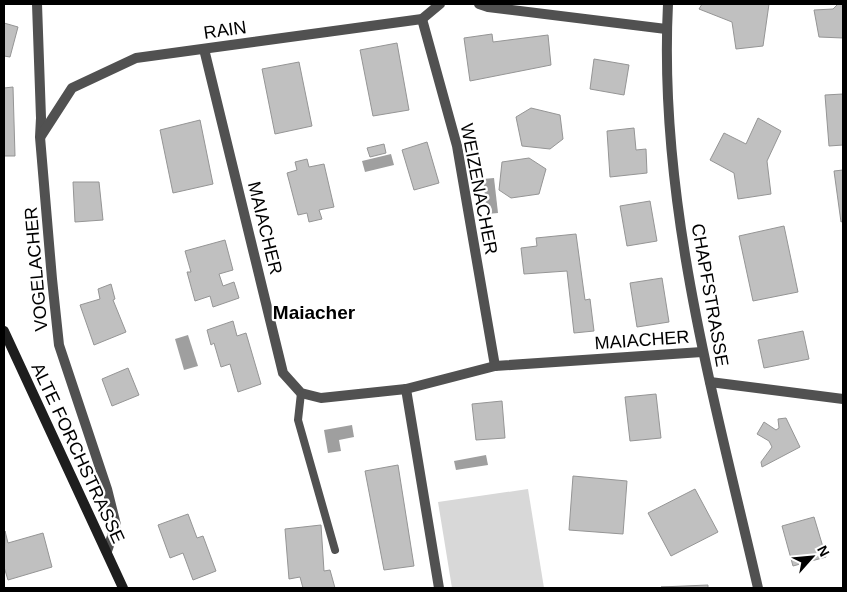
<svg xmlns="http://www.w3.org/2000/svg" width="847" height="592" font-family="Arial,sans-serif">
  <style>
    .green { fill: #d8d8d8 }
    .water { fill: #9f9f9f }
    .building { fill: #c0c0c0; stroke: #959595 }
    .lines { fill: none; stroke-linecap: round; stroke-linejoin: round }
    .lane { stroke: #515151; stroke-width: 8 }
    .street { stroke: #515151; stroke-width: 10 }
    .secondary { stroke: #1e1e1e; stroke-width: 10 }
    .labels { text-anchor: middle; dominant-baseline: central; stroke-width: 4.5; stroke-linejoin: round; paint-order: stroke }
    .street-label { font-size: 18px; fill: #000; stroke: #fff }
    .neighbourhood-label { font-size: 19px; font-weight: bold; fill: #000; stroke: #fff }
  </style>
  <rect width="100%" height="100%" fill="#fff"/>
  <!-- green -->
  <path class="green" d="M 528,489 L 544,588 L 452,588 L 438,502 Z"/>
  <!-- water -->
  <g class="water">
    <path d="M 391,154 L 394,165 L 365,172 L 362,161 Z"/>
    <path d="M 494,178 L 498,213 L 487,214 L 483,179 Z"/>
    <path d="M 188,335 L 198,366 L 184,370 L 175,339 Z"/>
    <path d="M 352,425 L 354,437 L 339,440 L 341,451 L 328,453 L 324,430 Z"/>
    <path d="M 486,455 L 488,465 L 456,470 L 454,461 Z"/>
  </g>
  <!-- building -->
  <g class="building">
    <path d="M 702,4 L 769,4 L 763,46 L 736,49 L 732,22 L 699,9 Z"/>
    <path d="M 838,4 L 843,4 L 843,38 L 819,37 L 814,10 L 833,9 Z"/>
    <path d="M 4,23 L 18,27 L 10,57 L 4,56 Z"/>
    <path d="M 492,34 L 493,42 L 548,35 L 551,65 L 470,81 L 464,38 Z"/>
    <path d="M 397,43 L 409,110 L 373,116 L 360,50 Z"/>
    <path d="M 594,59 L 629,65 L 624,95 L 590,89 Z"/>
    <path d="M 299,62 L 312,126 L 275,134 L 262,69 Z"/>
    <path d="M 13,87 L 15,156 L 4,156 L 4,88 Z"/>
    <path d="M 843,94 L 843,145 L 829,146 L 825,95 Z"/>
    <path d="M 531,108 L 560,115 L 563,139 L 550,149 L 522,146 L 516,117 Z"/>
    <path d="M 758,118 L 781,131 L 767,161 L 771,194 L 738,199 L 734,173 L 710,160 L 724,133 L 746,144 Z"/>
    <path d="M 200,120 L 213,184 L 173,193 L 160,130 Z"/>
    <path d="M 634,128 L 636,150 L 646,149 L 647,173 L 610,177 L 607,131 Z"/>
    <path d="M 427,142 L 439,183 L 414,190 L 402,150 Z"/>
    <path d="M 384,144 L 386,153 L 370,157 L 367,148 Z"/>
    <path d="M 529,158 L 546,169 L 539,194 L 511,198 L 499,190 L 502,162 Z"/>
    <path d="M 307,159 L 309,167 L 324,164 L 334,207 L 319,210 L 322,219 L 309,222 L 307,213 L 298,215 L 287,173 L 297,170 L 295,162 Z"/>
    <path d="M 843,170 L 843,221 L 841,222 L 834,171 Z"/>
    <path d="M 73,182 L 99,182 L 103,220 L 75,222 Z"/>
    <path d="M 650,201 L 657,241 L 627,246 L 620,206 Z"/>
    <path d="M 784,226 L 798,292 L 753,301 L 739,236 Z"/>
    <path d="M 576,234 L 585,300 L 590,299 L 594,331 L 574,333 L 567,271 L 524,274 L 521,248 L 537,246 L 536,238 Z"/>
    <path d="M 225,240 L 233,270 L 219,274 L 223,286 L 234,282 L 239,298 L 213,307 L 210,296 L 195,301 L 187,272 L 191,272 L 185,251 Z"/>
    <path d="M 662,278 L 669,322 L 637,327 L 630,283 Z"/>
    <path d="M 111,284 L 115,299 L 113,300 L 126,332 L 94,345 L 80,305 L 100,299 L 98,289 Z"/>
    <path d="M 233,321 L 237,336 L 246,333 L 261,384 L 238,392 L 230,364 L 221,367 L 214,343 L 211,345 L 207,330 Z"/>
    <path d="M 803,331 L 809,359 L 764,368 L 758,340 Z"/>
    <path d="M 128,368 L 139,395 L 112,406 L 102,379 Z"/>
    <path d="M 656,394 L 661,438 L 630,441 L 625,397 Z"/>
    <path d="M 502,401 L 505,438 L 476,440 L 472,404 Z"/>
    <path d="M 786,418 L 800,447 L 762,467 L 761,462 L 772,447 L 769,441 L 757,434 L 764,422 L 776,430 L 779,428 L 778,419 Z"/>
    <path d="M 398,465 L 414,566 L 384,570 L 365,471 Z"/>
    <path d="M 573,476 L 627,481 L 623,534 L 569,530 Z"/>
    <path d="M 695,489 L 718,532 L 671,556 L 648,513 Z"/>
    <path d="M 188,514 L 197,538 L 203,536 L 216,571 L 193,580 L 183,553 L 170,558 L 158,525 Z"/>
    <path d="M 814,517 L 826,557 L 793,566 L 782,526 Z"/>
    <path d="M 321,525 L 324,571 L 330,570 L 335,588 L 303,588 L 300,577 L 289,579 L 285,529 Z"/>
    <path d="M 5,531 L 8,543 L 43,533 L 52,567 L 8,580 L 4,567 Z"/>
    <path d="M 708,585 L 708,588 L 661,587 Z"/>
  </g>
  <g class="lines">
    <!-- lane -->
    <path class="lane" d="M 301,393 L 298,420 L 335,550"/>
    <!-- street -->
    <g class="street">
      <path d="M 37,4 L 41,118 L 40,137 L 52,279 L 59,345 L 107,489 L 116,525 L 107,551"/>
      <path d="M 479,4 L 488,7 L 666,29"/>
      <path d="M 668,4 C 658,202 714,397 758,588"/>
      <path d="M 422,19 L 457,146 L 495,366"/>
      <path d="M 204,49 L 283,373 L 301,393 L 321,398 L 406,389 L 495,366 L 702,352"/>
      <path d="M 41,136 L 72,88 L 136,58 L 422,19 L 440,4"/>
      <path d="M 710,382 L 843,399"/>
      <path d="M 406,389 L 439,588"/>
    </g>
    <!-- secondary -->
    <path class="secondary" d="M 4,331 L 123,588"/>
  </g>
  <g class="labels">
    <!-- street labels -->
    <g class="street-label">
      <text transform="translate(225 30) rotate(-8)">RAIN</text>
      <text transform="translate(479 189) rotate(79)">WEIZENACHER</text>
      <text transform="translate(265 228) rotate(76)">MAIACHER</text>
      <text transform="translate(36 269) rotate(-95)">VOGELACHER</text>
      <text transform="translate(710 295) rotate(80)">CHAPFSTRASSE</text>
      <text transform="translate(642 340) rotate(-4)">MAIACHER</text>
      <text transform="translate(78 453) rotate(65)">ALTE FORCHSTRASSE</text>
    </g>
    <!-- neighbourhood labels -->
    <g class="neighbourhood-label">
      <text x="314" y="312">Maiacher</text>
    </g>
  </g>
  <!-- border -->
  <rect width="847" height="592" fill="none" stroke="#000000" stroke-width="10"/>
  <!-- north arrow -->
  <g transform="translate(812 557) rotate(63)" stroke="#ffffff" stroke-width="4" paint-order="stroke">
  <path d="M0-4L9 19L0 12L-9 19Z" fill="#000000"/>
  <text y="-8" font-size="14" font-weight="bold" text-anchor="middle" fill="#000000">N</text>
  </g>
</svg>
